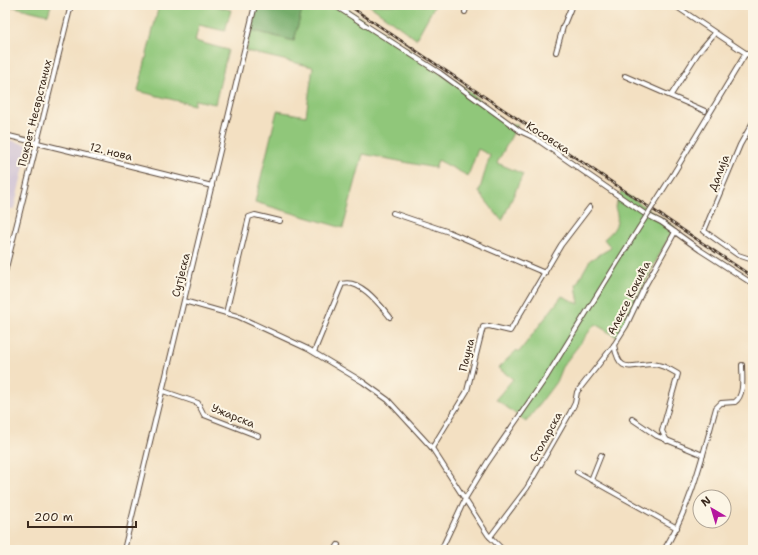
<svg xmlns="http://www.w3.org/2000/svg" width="758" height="555" font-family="'Shantell Sans',sans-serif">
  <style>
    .industrial { fill: #ccbed3 }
    .green { fill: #90c77a; stroke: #66784c }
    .forest { fill: #74ac6a; stroke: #586b44 }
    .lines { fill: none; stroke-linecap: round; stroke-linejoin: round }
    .street-casing { stroke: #574537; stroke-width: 6 }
    .street { stroke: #fff; stroke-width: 4 }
    .rail-casing { stroke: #3b2a1e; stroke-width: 2.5 }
    .rail { stroke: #fcf5e5; stroke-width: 1; stroke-dasharray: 3; stroke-linecap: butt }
    .street-bridge-casing { stroke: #574537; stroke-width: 6; stroke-linecap: butt }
    .street-bridge { stroke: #fff; stroke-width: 4 }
    .labels { text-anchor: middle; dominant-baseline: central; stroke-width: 4; stroke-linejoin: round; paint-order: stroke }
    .street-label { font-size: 11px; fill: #3b2a1e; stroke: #fcf5e5 }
  </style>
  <rect width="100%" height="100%" fill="#fcf5e5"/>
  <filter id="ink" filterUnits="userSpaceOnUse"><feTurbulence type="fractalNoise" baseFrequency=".025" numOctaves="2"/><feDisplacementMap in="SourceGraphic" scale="8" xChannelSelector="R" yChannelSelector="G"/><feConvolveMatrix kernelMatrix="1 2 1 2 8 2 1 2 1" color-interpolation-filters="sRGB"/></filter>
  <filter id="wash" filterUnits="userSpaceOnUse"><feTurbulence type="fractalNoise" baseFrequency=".012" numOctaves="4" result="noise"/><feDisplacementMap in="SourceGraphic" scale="16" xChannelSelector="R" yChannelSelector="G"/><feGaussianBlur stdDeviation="0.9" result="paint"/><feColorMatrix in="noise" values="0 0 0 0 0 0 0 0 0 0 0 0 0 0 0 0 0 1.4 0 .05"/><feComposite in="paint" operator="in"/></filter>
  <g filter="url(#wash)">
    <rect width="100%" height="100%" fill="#f3e0c2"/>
    <!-- industrial -->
    <path class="industrial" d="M 5,139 L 29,145 L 14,209 L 5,208 Z"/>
    <!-- green -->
    <g class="green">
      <path d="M 7,5 L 51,5 L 48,15 Z"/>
      <path d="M 159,5 L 212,5 L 231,10 L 225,31 L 199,25 L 195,41 L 228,50 L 215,104 L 195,100 L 194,105 L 138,91 Z"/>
      <path d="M 303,5 L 342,5 L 464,87 L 508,126 L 518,124 L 497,163 L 523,174 L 502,221 L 479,192 L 490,155 L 478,149 L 468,176 L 438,160 L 435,168 L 363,154 L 343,228 L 255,202 L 277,111 L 306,116 L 313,67 L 246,51 L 251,30 L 294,41 Z"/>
      <path d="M 369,5 L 435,5 L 416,39 Z"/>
      <path d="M 621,191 L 675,227 C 653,263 638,301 617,337 L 595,324 L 562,367 L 556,382 L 526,422 L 496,399 L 513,379 L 498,368 L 517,350 L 519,352 L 562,296 L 579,304 L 576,285 L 590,260 L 611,248 L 604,239 C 615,230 621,222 615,208 Z"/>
    </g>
    <!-- forest -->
    <path class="forest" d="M 257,5 L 303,5 L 294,41 L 251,30 Z"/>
  </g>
  <g filter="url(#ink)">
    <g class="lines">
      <!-- street casing -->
      <g class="street-casing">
        <g id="street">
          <path d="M 334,5 L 440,73 L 520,131 L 535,138 L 645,214 L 661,222 L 700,250 L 753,284"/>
          <path d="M 674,5 L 753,58"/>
          <path d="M 465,12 L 467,5"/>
          <path d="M 556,52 L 563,27 L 572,5"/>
          <path d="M 625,76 L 705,111"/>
          <path d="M 671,95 L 698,53 L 715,33"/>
          <path d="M 753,122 L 740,145 L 704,231 L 738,255 L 753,260"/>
          <path d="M 5,135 L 212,186"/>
          <path d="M 675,171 L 746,53"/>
          <path d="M 393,213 L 449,232 L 545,273"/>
          <path d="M 5,272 L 71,5"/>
          <path d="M 184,301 L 237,316 L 308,349 L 363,382 L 388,400 L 432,448 L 488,535 L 503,550"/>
          <path d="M 226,313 L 249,217 L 255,215 L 280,221"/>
          <path d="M 614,345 C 620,375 629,365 651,364 C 661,364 670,369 678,374 L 662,431 L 667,441"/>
          <path d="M 314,352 L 342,284 C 360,278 380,305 390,317"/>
          <path d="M 163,391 L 198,403 L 204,415 L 258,436"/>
          <path d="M 632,419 L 657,436 L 703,455"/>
          <path d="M 432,448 L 467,391 L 483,327 L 489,326 L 510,331 L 561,245 L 590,207"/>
          <path d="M 577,472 L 677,528"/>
          <path d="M 591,480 L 601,455"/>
          <path d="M 490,537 L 527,488 L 570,413 L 575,403 L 577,392 L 614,345 L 626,326 L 645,286 L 675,232"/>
          <path d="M 5,550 L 7,550"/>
          <path d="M 124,550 L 255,5"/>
          <path d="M 335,550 L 338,545"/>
          <path d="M 441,550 L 465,499 L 487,463 L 547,376 L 630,242"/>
          <path d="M 664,550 C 691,506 702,458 716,408 L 721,403 L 735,402 C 745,395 742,376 742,365"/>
        </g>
      </g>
      <!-- street -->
      <use href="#street" class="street"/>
      <!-- rail casing -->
      <g class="rail-casing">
        <path id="rail" d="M 348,5 L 753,277"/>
      </g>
      <!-- rail -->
      <use href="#rail" class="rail"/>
      <!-- street-bridge casing -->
      <g class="street-bridge-casing">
        <path id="street-bridge" d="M 630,242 L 675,171"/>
      </g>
      <!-- street-bridge -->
      <use href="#street-bridge" class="street-bridge"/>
    </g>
  </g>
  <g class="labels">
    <!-- street labels -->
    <g class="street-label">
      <text transform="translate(35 113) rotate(-76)">Покрет Несврстаних</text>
      <text transform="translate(548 138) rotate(33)">Косовска</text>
      <text transform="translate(111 152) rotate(14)">12. нова</text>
      <text transform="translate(719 173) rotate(-68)">Далија</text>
      <text transform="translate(181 275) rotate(-76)">Сутјеска</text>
      <text transform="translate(629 298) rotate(-63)">Алексе Кокића</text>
      <text transform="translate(467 355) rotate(-76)">Пауна</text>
      <text transform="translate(233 416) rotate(22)">Ужарска</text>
      <text transform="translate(546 437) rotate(-61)">Столарска</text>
    </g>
  </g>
  <!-- margin -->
  <rect width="758" height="555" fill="none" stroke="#fcf5e5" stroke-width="20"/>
  <!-- north arrow -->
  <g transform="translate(712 509) rotate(322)"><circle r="19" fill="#fcf5e5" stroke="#afa495"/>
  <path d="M0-3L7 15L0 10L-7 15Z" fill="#b5179e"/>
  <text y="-6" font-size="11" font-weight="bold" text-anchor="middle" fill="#3b2a1e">N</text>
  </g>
  <!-- scale -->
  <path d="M28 521v6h108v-6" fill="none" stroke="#3b2a1e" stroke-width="2"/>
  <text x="34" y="521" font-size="12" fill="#3b2a1e" stroke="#fcf5e5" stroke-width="3" paint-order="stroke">200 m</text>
</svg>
